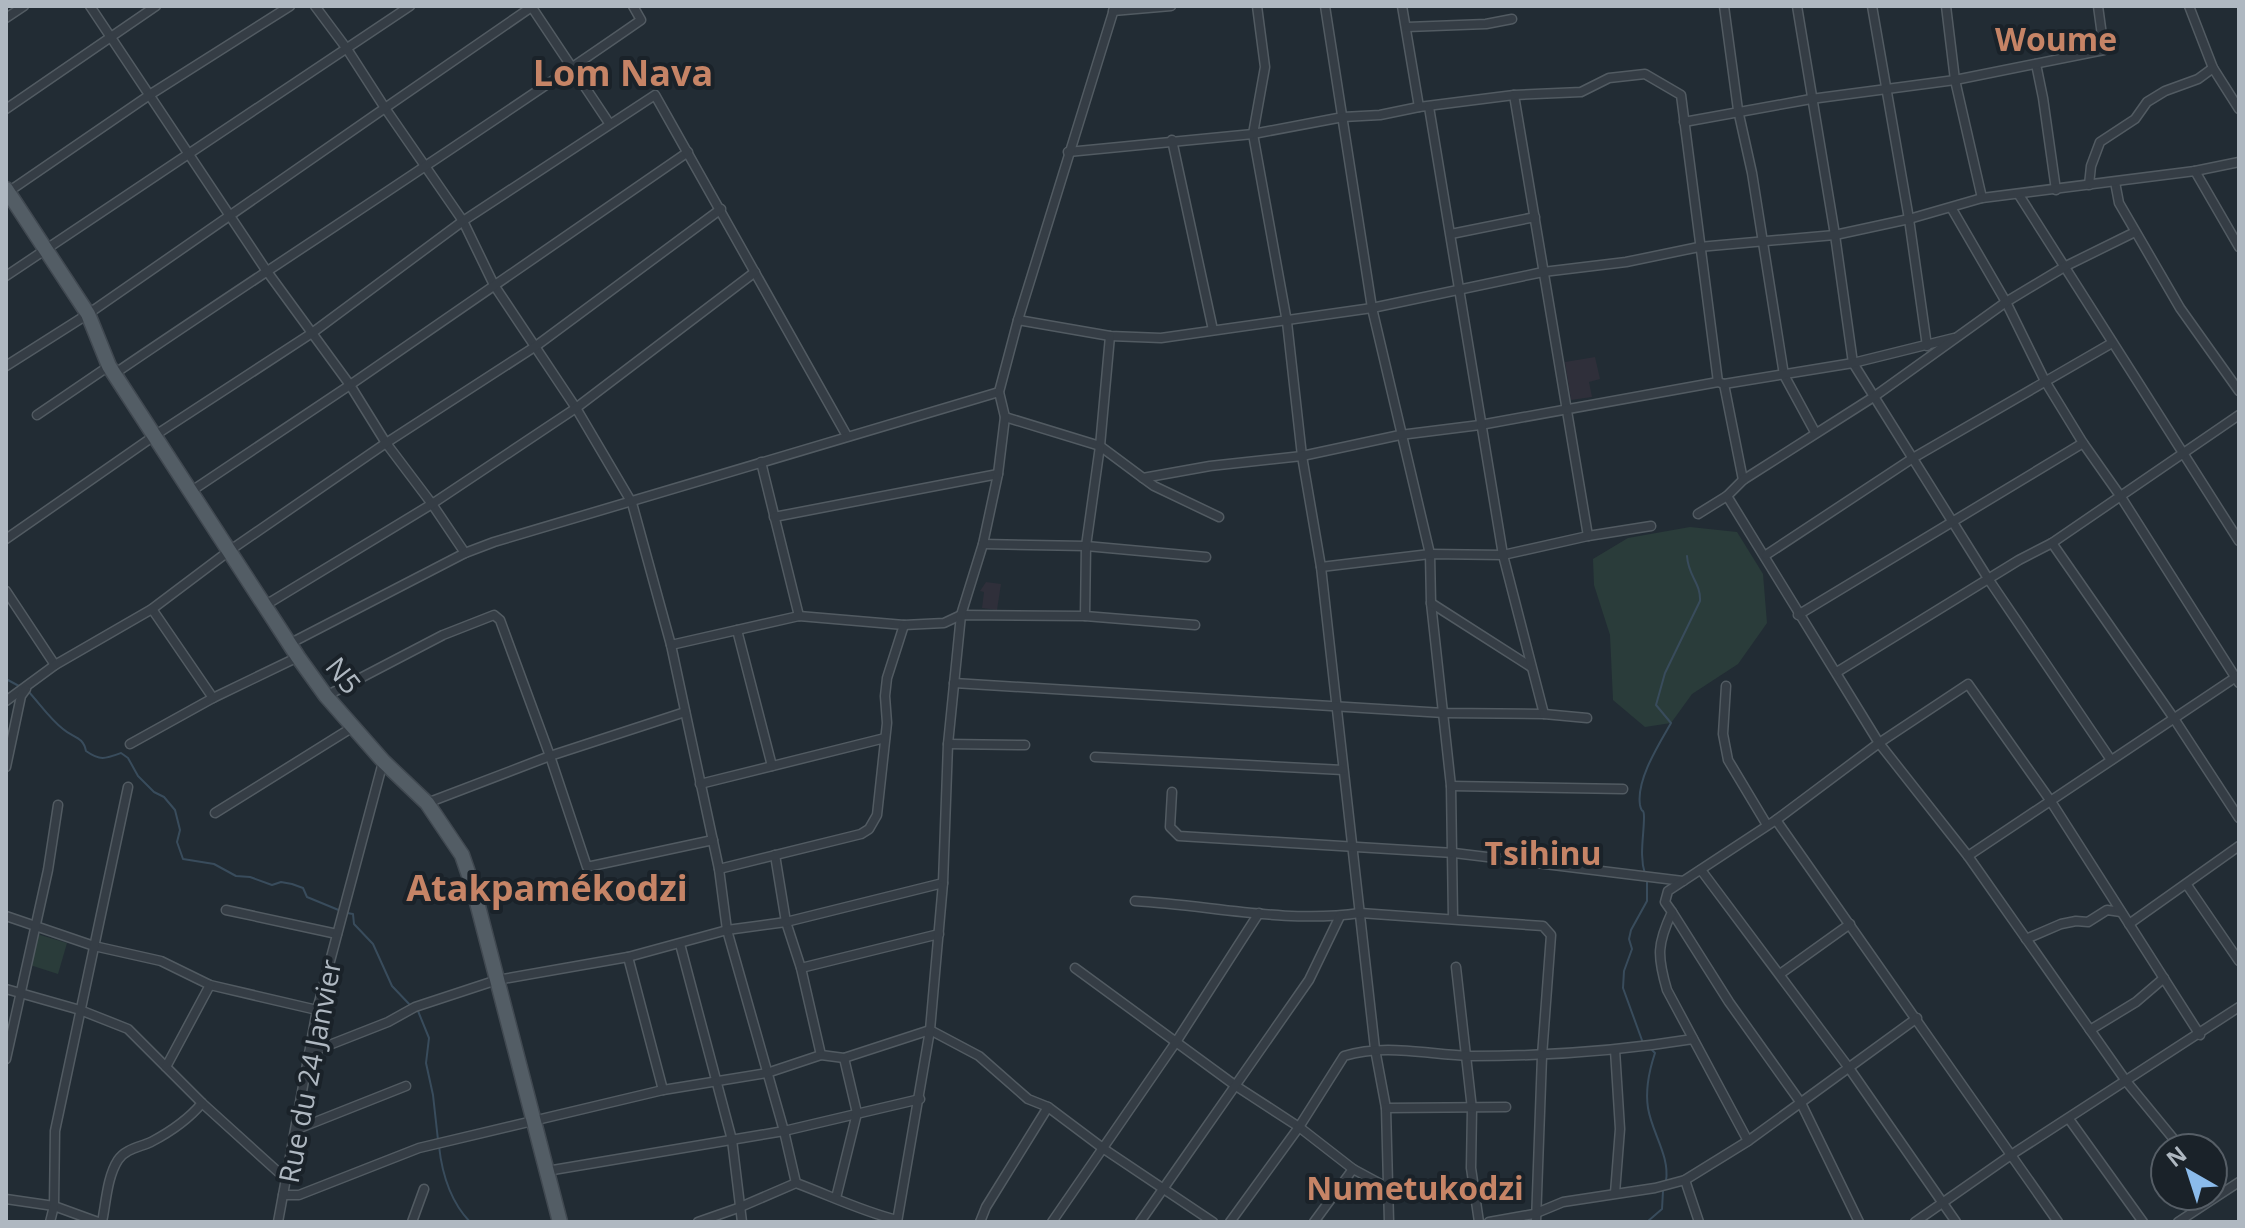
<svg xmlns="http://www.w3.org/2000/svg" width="2245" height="1228" font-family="'Open Sans',sans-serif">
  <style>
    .medical { fill: #2f2f3a }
    .green { fill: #2a3c3a }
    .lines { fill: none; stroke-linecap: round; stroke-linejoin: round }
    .stream { stroke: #394c5c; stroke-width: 2 }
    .street-casing { stroke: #525b62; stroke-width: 11 }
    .primary-casing { stroke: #414951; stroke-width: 17 }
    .street { stroke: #353d45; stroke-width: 8 }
    .primary { stroke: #535d65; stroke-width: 14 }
    .labels { text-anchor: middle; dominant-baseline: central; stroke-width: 8; stroke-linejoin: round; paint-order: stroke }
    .street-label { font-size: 28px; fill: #afb8c1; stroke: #1a2229 }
    .quarter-label { font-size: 32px; font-weight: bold; fill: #c68466; stroke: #1a2229 }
    .district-label { font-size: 36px; font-weight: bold; fill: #c68466; stroke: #1a2229 }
  </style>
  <rect width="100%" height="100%" fill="#222c34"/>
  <!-- medical -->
  <g class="medical">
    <path d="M 1595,357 L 1600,379 L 1589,382 L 1592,397 L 1571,400 L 1565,362 Z"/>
    <path d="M 986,582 L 1001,584 L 997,610 L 982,608 L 984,592 L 980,591 Z"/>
  </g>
  <!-- green -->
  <g class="green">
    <path d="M 1690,527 L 1737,532 L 1763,574 L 1767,623 L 1738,664 L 1692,694 L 1671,723 L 1645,727 L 1613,700 L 1610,635 L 1594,585 L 1593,559 L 1628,538 Z"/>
    <path d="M 37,934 L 67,943 L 58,974 L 30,965 Z"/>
  </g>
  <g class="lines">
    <!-- stream -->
    <g class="stream">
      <path d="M 6,679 L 19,686"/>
      <path d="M 28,691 C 40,704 50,719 63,729 C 73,738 83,736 86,751 C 100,761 105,759 121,753 L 128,758 L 138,776 L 154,792 L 164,797 L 175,810 L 180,830 L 177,842 L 183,859 L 214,864 L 236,876 L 250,877 L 272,885 L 281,882 L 292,884 L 303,888 L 307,897 L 341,911"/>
      <path d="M 1645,874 C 1639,855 1644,836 1644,817 C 1644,807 1642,815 1640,805 C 1636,780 1659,744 1671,723 L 1656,705 L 1665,673 L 1700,601 C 1701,583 1688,576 1687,556"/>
      <path d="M 347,913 L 353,914 L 354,924 L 373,944 L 392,986 L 411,1006"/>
      <path d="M 418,1011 L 429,1038 L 426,1063 L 433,1095 L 438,1140"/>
      <path d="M 1643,1043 L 1623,988 L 1624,971 L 1632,949 L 1629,939 L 1631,930 L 1647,901 L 1647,880"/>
      <path d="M 1651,1049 L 1655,1053 C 1649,1071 1645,1089 1648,1108 C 1652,1133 1670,1156 1666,1181"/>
      <path d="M 439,1146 C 442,1174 450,1201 470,1222"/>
      <path d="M 1647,1222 L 1662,1209 L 1663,1191"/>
    </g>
    <!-- street casing -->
    <g class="street-casing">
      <g id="street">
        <path d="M 90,6 L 266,270 L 350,385 L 386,443 L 432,504 L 465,553"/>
        <path d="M 531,6 L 609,123"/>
        <path d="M 533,6 L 385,108 L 463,221 L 494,285 L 576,408 L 632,503 L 671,645 L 719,869 L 727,930 L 784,1131 L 796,1183"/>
        <path d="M 1257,6 L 1265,67 L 1253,134 L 1287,322 L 1302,456 L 1321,567 L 1375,1049 L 1386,1108 L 1389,1222"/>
        <path d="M 1325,6 L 1372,308 L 1430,554 L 1431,603 L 1451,786 L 1453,919"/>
        <path d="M 1402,6 L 1419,107"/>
        <path d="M 1724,6 L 1738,110 L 1752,173 L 1784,375 L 1815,432"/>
        <path d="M 1797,6 L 1835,235 L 1853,363 L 1989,580 L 2111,760"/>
        <path d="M 1872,6 L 1909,219 L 1927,346"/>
        <path d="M 1946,6 L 1955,80 L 1982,198"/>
        <path d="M 2189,6 L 2213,68 L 2239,109"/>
        <path d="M 1113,11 L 1171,6"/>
        <path d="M 6,18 L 24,6"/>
        <path d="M 1407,27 L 1486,24 L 1512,19"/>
        <path d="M 2036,64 L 2043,98 L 2056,190"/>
        <path d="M 1514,95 L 1588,536"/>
        <path d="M 6,109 L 156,6"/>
        <path d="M 1684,122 L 1811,99 L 1955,80 L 2104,50 L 2098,6"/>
        <path d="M 1172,140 L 1213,330"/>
        <path d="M 1068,152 L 1253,134 L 1343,117 L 1380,115 L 1419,107 L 1514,95 L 1581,92 L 1609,78 L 1645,74 L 1681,95 L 1718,382"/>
        <path d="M 2195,171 L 2239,162"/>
        <path d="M 2115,182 L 2119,203 L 2180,308 L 2239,391"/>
        <path d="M 2089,185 L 2091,166 L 2100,142 L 2135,119 L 2147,102 L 2165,91 L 2198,79 L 2213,68"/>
        <path d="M 8,192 L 151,94 L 290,6"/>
        <path d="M 2019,195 L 2239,541"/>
        <path d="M 1952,209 L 2006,302 L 2045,381 L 2083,443 L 2121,497 L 2239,683"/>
        <path d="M 1451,234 L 1535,217"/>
        <path d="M 6,276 L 410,6"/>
        <path d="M 1018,320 L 1110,336 L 1161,338 L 1372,308 L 1543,272 L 1626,262 L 1699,247 L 1835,235 L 1909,219 L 1982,198 L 2195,171 L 2239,247"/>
        <path d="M 6,366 L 88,314 L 385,108 L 347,49 L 315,6"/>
        <path d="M 114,374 C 289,255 467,141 641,20 L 633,6"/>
        <path d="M 1724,384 L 1743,480"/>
        <path d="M 37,415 L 109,366"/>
        <path d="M 1005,417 L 1100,446 L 1143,478 L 1210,466 L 1302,456 L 1400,435 L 1480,425 L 1718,382 L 1724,384 L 1853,363 L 1954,338"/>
        <path d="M 761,462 L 799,616"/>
        <path d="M 1143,478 L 1154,486 L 1219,517"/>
        <path d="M 190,492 L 350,385 L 688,152"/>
        <path d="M 1727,496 L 1879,743 L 1968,856 L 2239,675"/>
        <path d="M 1698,514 L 1727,496 L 1743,480 L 1875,396 L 2006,302 L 2066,266 L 2135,232"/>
        <path d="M 774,517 L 998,474"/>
        <path d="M 6,539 L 154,436 L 312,333 L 463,221 L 655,95 L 847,436"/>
        <path d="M 2052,543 L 2173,717 L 2239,818"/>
        <path d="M 983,544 L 1086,546 L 1206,557"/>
        <path d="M 1766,555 L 1913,458 L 2112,343"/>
        <path d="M 1321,567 L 1430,554 L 1503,555 L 1588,536 L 1651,526"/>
        <path d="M 6,591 L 55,665"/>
        <path d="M 1431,603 L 1531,667"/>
        <path d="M 264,606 L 432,504 L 576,408 L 755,272"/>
        <path d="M 152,609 L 213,698"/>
        <path d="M 1798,615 L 2083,443"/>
        <path d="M 1085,616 L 1086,546 L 1100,446 L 1110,336"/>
        <path d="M 737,630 L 772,766"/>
        <path d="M 289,644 L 465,553 L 494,542 L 999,392"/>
        <path d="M 671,645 L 799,616 L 904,625 L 944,623 L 961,615 L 1085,616 L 1195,625"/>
        <path d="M 1837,672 L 2019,560 L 2052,543 L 2239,415"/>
        <path d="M 954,683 L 1444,713 L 1544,714 L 1503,555 L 1429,107"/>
        <path d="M 1726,686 L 1723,734 L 1728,760 L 1767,825"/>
        <path d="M 326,696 L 443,635 L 494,615 L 500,620 L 550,756 L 587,867 L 713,840"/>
        <path d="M 6,701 L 55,665 L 152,609 L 229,551 L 386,443 L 536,346 L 721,209"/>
        <path d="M 1544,714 L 1587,718"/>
        <path d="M 130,744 L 213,698 L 298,657"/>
        <path d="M 948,744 L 1025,745"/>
        <path d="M 1095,757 L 1343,770"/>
        <path d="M 6,767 L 21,696 L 26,689"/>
        <path d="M 700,784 L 885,738"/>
        <path d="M 1451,786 L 1623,789"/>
        <path d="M 1172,792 L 1170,827 L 1179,836 L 1454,853 L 1683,881"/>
        <path d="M 427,803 L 550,756 L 685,712"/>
        <path d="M 215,813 L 353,727"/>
        <path d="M 1776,820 L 2058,1222"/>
        <path d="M 775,855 L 786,922 L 801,968 L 821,1055"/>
        <path d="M 1968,856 L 2126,1081 L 2181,1148"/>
        <path d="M 719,869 L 861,834 L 869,829 L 877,815 L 887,723 L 885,696 L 887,678 L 904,625"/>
        <path d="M 1701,870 L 1849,1068 L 1956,1222"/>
        <path d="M 2187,885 L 2239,961"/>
        <path d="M 1135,901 C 1209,905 1286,924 1360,913 L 1543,926 L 1551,935 L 1542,1056 L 1536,1222"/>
        <path d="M 226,910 L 337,934"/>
        <path d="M 1672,912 L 1729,1002 L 1801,1103 L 1859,1222"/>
        <path d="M 6,916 L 94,946 L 161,961 L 210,985 L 317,1010"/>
        <path d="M 2129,924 L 2239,846"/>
        <path d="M 2026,939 L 2061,924 L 2076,921 L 2088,922 L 2107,910 L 2121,912"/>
        <path d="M 680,944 L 732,1140 L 742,1222"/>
        <path d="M 628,957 L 663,1090"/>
        <path d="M 1456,967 L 1472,1109 L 1471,1168 L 1479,1222"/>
        <path d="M 801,968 L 939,934"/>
        <path d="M 1075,968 L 1236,1086 L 1299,1127 L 1353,1169 L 1390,1189"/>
        <path d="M 1780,974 L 1850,924"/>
        <path d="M 6,989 L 80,1010 L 128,1029 L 202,1103 L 286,1179"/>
        <path d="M 2090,1030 L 2136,1002 L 2164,978"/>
        <path d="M 309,1053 L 388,1022 L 415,1007 L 497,980 L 628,957 L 727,930 L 786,922 L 943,883"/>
        <path d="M 6,1059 L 48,870 L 58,805"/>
        <path d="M 166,1067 L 210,985"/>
        <path d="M 1048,1107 L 1104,1149 L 1213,1222"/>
        <path d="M 1386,1108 L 1506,1107"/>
        <path d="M 2069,1119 L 2143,1222"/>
        <path d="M 296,1127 L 300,1128 L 406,1086"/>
        <path d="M 1748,1141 L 1667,990 C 1657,956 1657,944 1672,912 L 1665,902 L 1668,891 L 1776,820 L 1879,743 L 1968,684 L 2050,800 L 2200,1035"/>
        <path d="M 547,1171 L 784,1131 L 920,1099"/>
        <path d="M 1615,1193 L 1620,1129 L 1615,1050"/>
        <path d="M 283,1195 L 299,1195 L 419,1148 L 663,1090 L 767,1073 L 821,1055 L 844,1058 L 930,1030 L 979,1056 L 1028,1099 L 1048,1107 L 986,1207 L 980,1222"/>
        <path d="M 836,1198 L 857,1113 L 844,1058"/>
        <path d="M 6,1199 L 54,1206 L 98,1222"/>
        <path d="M 50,1222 L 54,1206 L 55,1131 L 128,787"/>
        <path d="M 102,1222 C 106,1203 107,1177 118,1160 C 125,1149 140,1147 151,1142 C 170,1132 188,1120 202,1103"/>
        <path d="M 278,1222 L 317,1010 L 383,762"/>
        <path d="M 412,1222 L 424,1189"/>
        <path d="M 698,1222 L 738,1208 L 796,1183 C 831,1196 861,1211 897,1220"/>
        <path d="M 897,1222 L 930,1030 L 943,883 L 948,744 L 961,615 L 983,544 L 998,474 L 1005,417 L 999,392 L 1018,320 L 1115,6"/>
        <path d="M 1052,1222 L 1176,1042 L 1259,913"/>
        <path d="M 1140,1222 L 1309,980 L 1340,916"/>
        <path d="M 1230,1222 L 1299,1127 L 1344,1056 C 1386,1043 1429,1055 1472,1056 C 1547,1056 1619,1051 1693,1039"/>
        <path d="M 1314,1222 L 1353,1169"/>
        <path d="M 1489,1222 L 1534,1214 L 1563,1202 L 1655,1188 L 1685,1180"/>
        <path d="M 1699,1222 L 1685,1180 L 1748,1141 L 1917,1018"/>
        <path d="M 1915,1222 L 2011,1155 L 2239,1007"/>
        <path d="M 2178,1222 L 2239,1182"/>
      </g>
    </g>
    <!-- primary casing -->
    <g class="primary-casing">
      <path id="primary" d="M 6,189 L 88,314 L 109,366 L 298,657 L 326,696 L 384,762 L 427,803 L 462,855 L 473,887 L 560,1222"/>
    </g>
    <!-- street -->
    <use href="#street" class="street"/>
    <!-- primary -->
    <use href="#primary" class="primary"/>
  </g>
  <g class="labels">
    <!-- street labels -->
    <g class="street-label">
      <text transform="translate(344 675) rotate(52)">N5</text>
      <text transform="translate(309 1071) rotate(-79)">Rue du 24 Janvier</text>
    </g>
    <!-- quarter labels -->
    <g class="quarter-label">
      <text x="2056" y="38">Woume</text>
      <text x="1543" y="852">Tsihinu</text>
      <text x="1415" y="1187">Numetukodzi</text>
    </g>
    <!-- district labels -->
    <g class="district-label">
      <text x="623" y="72">Lom Nava</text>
      <text x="547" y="887">Atakpamékodzi</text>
    </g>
  </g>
  <!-- border -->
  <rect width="2245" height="1228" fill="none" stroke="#afb8c1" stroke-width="16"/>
  <!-- north arrow -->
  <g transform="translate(2189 1172) rotate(321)"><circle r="38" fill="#1a2229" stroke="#565e66" stroke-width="2"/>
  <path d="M0-6L14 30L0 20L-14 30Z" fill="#8bbbeb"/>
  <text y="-12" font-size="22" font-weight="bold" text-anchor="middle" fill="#afb8c1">N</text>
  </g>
</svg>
